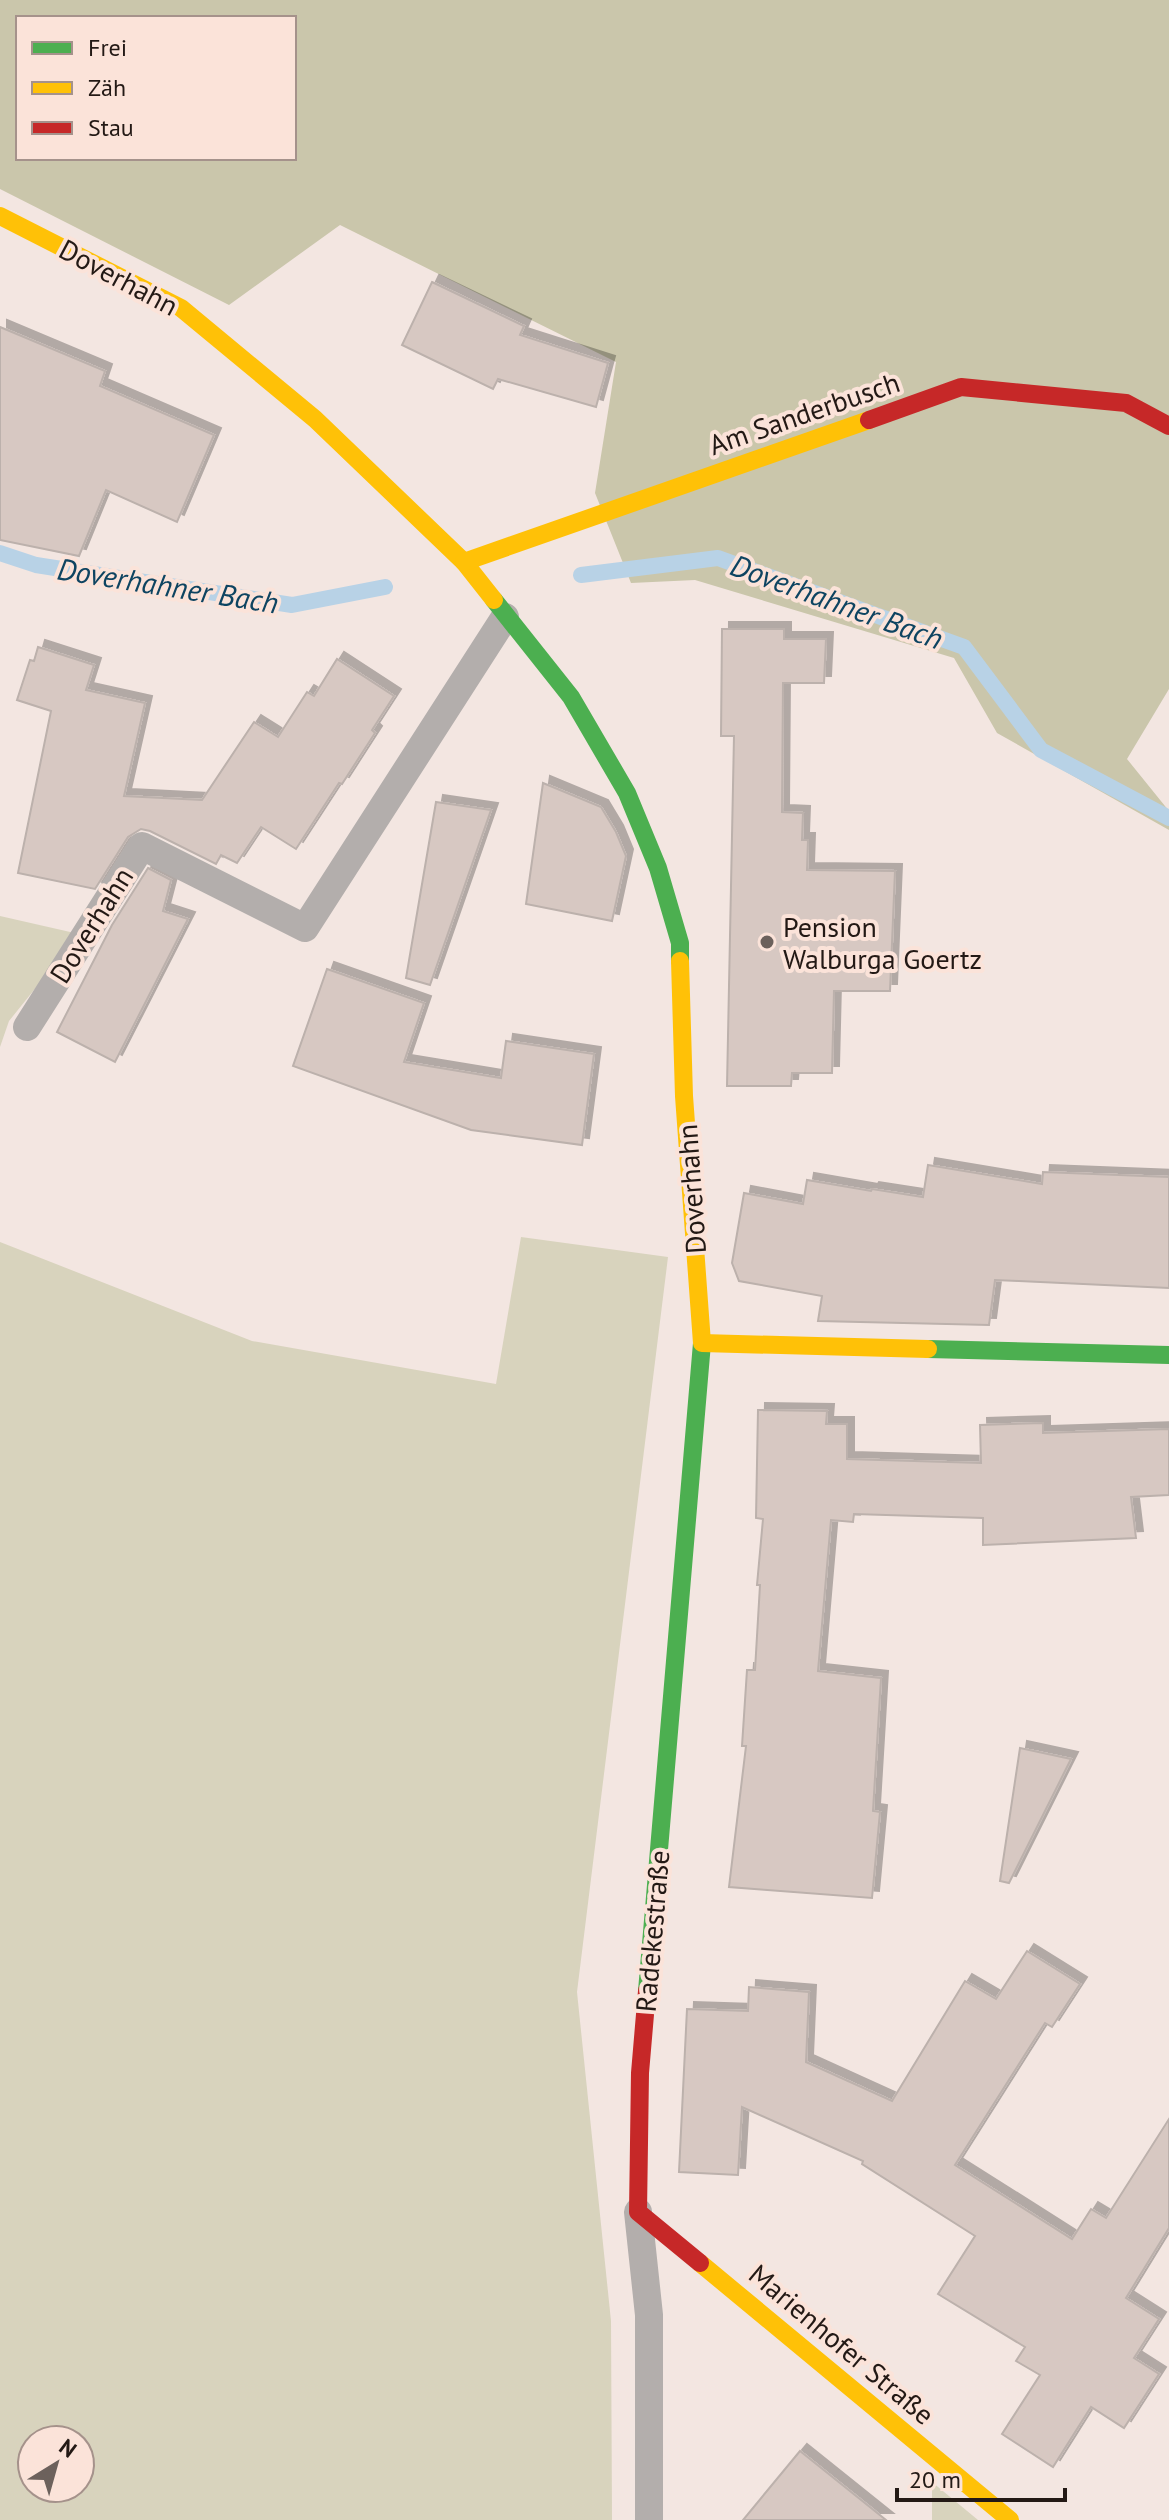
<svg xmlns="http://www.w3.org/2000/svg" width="1169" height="2520" font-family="'PT Sans',sans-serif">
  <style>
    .green { fill: #d8d3bd; fill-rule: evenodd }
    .forest { fill: #cac6ab; fill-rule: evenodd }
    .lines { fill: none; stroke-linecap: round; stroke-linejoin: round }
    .stream { stroke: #b8d2e6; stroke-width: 16 }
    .building { fill: #d7c8c2; stroke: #bcb1ac; stroke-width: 2; filter: url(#shadow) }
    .lane { stroke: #b3aeac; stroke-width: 28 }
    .fast { stroke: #4caf50; stroke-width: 18 }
    .slow { stroke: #ffc107; stroke-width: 18 }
    .jam { stroke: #c62828; stroke-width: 18 }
    .poi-dot { fill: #6c615c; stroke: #fbe3d9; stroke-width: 3 }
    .labels { text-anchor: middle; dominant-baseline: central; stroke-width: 8; stroke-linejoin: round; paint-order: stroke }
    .street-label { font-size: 28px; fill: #231915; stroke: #fbe3d9 }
    .poi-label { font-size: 28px; fill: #231915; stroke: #fbe3d9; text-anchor: start }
    .water-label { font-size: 30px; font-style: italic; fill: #0e4461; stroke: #fbe3d9 }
  </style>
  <defs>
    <filter id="shadow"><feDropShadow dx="7" dy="-7" stdDeviation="0" flood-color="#0004"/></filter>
  </defs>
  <rect width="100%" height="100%" fill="#f3e6e1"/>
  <!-- green -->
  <g class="green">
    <path d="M 0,916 L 79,934 L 9,1021 L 0,1047 Z"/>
    <path d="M 521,1237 L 668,1257 L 577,1992 L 611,2321 L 612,2520 L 0,2520 L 0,1242 L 252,1341 L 496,1384 ZM 32,2440 L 80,2440 L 80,2488 L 32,2488 Z"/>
    <path d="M 932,2482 L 978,2520 L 932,2520 Z"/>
  </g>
  <!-- forest -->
  <path class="forest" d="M 0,0 L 1169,0 L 1169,689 L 1127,759 L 1169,811 L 1169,830 L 997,733 L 954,658 L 695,580 L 631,583 L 595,493 L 616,362 L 340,225 L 229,305 L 0,189 ZM 18,18 L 294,18 L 294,158 L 18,158 Z"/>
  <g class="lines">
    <!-- stream -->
    <g class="stream">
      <path d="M 0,553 L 36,565 L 292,605 L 385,587"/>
      <path d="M 581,575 L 718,558 L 964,647 L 1041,750 L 1169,818"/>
    </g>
  </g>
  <!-- building -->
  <g class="building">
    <path d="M 432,282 L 524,326 L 520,335 L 608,363 L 596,407 L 498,379 L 493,389 L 402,345 Z"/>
    <path d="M 0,327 L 105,371 L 100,386 L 214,435 L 177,522 L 106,490 L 79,556 L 0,540 Z"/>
    <path d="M 722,629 L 784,629 L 784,639 L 826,639 L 824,683 L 783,683 L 782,812 L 803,813 L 802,840 L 808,840 L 807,870 L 895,871 L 890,991 L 834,991 L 832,1073 L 792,1073 L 791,1086 L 727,1086 L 734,736 L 721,736 Z"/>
    <path d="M 38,647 L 94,665 L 86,690 L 145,703 L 124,796 L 202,800 L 254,722 L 278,737 L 307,692 L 314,696 L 337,659 L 394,696 L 372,730 L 375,733 L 342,784 L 339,783 L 296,849 L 261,827 L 237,863 L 221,855 L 216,864 L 150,831 L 141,829 L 128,837 L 95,889 L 18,873 L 51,711 L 17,700 L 30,660 L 34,661 Z"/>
    <path d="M 543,783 L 601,807 L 616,832 L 626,856 L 612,921 L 526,904 Z"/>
    <path d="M 436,802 L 491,810 L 430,985 L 406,978 Z"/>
    <path d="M 148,868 L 171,880 L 163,911 L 188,919 L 115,1062 L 57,1032 L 112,925 Z"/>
    <path d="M 327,969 L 424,1003 L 404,1062 L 501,1078 L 506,1041 L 594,1054 L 582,1145 L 471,1130 L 293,1066 Z"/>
    <path d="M 928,1165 L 1042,1184 L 1043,1172 L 1169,1177 L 1169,1288 L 995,1280 L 989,1325 L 818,1321 L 822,1296 L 739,1281 L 732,1263 L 744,1193 L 803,1204 L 807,1180 L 871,1191 L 872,1189 L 923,1197 Z"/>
    <path d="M 758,1410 L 827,1411 L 826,1424 L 847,1424 L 847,1459 L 981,1463 L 980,1425 L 1043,1423 L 1043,1433 L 1169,1429 L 1169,1495 L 1131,1497 L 1136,1538 L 983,1545 L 983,1518 L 854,1514 L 853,1522 L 831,1520 L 818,1671 L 881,1678 L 873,1811 L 880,1812 L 872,1898 L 729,1887 L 746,1746 L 742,1746 L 747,1670 L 755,1670 L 760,1585 L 757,1585 L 763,1519 L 756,1518 Z"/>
    <path d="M 1020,1748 L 1071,1759 L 1009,1883 L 1000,1881 Z"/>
    <path d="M 1027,1951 L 1080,1984 L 1052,2027 L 1045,2023 L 955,2165 L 1072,2239 L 1091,2209 L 1106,2218 L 1169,2119 L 1169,2228 L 1126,2298 L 1159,2319 L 1134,2358 L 1159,2374 L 1124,2428 L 1091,2407 L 1053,2467 L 1002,2434 L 1040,2375 L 1016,2361 L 1025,2347 L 938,2294 L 975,2236 L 862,2164 L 863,2161 L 742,2107 L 738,2175 L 679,2172 L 687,2009 L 748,2011 L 749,1987 L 809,1992 L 806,2062 L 892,2101 L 965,1981 L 996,1999 Z"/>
    <path d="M 800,2451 L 886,2520 L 743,2520 Z"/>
  </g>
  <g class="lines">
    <!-- lane -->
    <g class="lane">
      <path d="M 27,1027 L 142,846 L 305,928 L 505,617"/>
      <path d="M 638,2212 L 649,2315 L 649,2520"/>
    </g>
    <!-- fast -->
    <g class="fast">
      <path d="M 494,600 L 571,697 L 627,793 L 658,868 L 680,943 L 680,961"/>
      <path d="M 928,1349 L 1169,1355"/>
      <path d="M 647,1991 L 702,1343"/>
    </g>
    <!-- slow -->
    <g class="slow">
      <path d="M 0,216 L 181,308 L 315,419 L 464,562 L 494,600"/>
      <path d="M 464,562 L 869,420"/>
      <path d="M 680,961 L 684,1096 L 702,1343 L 928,1349"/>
      <path d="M 700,2263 L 1010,2520"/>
    </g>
    <!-- jam -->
    <g class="jam">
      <path d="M 869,420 L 961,387 L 1126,403 L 1169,426"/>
      <path d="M 647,1991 L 640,2073 L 638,2212 L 700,2263"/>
    </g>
  </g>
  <!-- markers -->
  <circle class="poi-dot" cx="767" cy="942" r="8"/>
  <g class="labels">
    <!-- street labels -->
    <g class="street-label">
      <text transform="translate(119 277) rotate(28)">Doverhahn</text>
      <text transform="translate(804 413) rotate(-19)">Am Sanderbusch</text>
      <text transform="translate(91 925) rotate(-58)">Doverhahn</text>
      <text transform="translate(691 1189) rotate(-94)">Doverhahn</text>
      <text transform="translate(652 1931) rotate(-85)">Radekestraße</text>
      <text transform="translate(842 2344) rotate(40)">Marienhofer Straße</text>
    </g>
    <!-- poi labels -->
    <g class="poi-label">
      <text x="783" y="926">Pension<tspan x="783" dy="32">Walburga Goertz</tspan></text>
    </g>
    <!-- water labels -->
    <g class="water-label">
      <text transform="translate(168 585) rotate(9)">Doverhahner Bach</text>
      <text transform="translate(837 601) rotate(20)">Doverhahner Bach</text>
    </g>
  </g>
  <!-- legend -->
  <rect x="16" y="16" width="280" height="144" fill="#fbe3d9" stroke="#a5928b" stroke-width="2"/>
  <rect x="32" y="42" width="40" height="12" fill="#4caf50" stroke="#a5928b" stroke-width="2"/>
  <text x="88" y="56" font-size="24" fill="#231915">Frei</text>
  <rect x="32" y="82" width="40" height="12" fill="#ffc107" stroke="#a5928b" stroke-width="2"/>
  <text x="88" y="96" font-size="24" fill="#231915">Zäh</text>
  <rect x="32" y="122" width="40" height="12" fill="#c62828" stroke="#a5928b" stroke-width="2"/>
  <text x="88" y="136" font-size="24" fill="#231915">Stau</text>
  <!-- north arrow -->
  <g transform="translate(56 2464) rotate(37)"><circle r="38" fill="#fbe3d9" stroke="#a5928b" stroke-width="2"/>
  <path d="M0-6L14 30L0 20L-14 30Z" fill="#6c615c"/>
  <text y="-12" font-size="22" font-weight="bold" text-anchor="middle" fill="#231915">N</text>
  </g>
  <!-- scale -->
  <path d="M897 2488v12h168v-12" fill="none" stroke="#231915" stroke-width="4"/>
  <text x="909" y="2488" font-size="24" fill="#231915" stroke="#fbe3d9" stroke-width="6" paint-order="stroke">20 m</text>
</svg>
